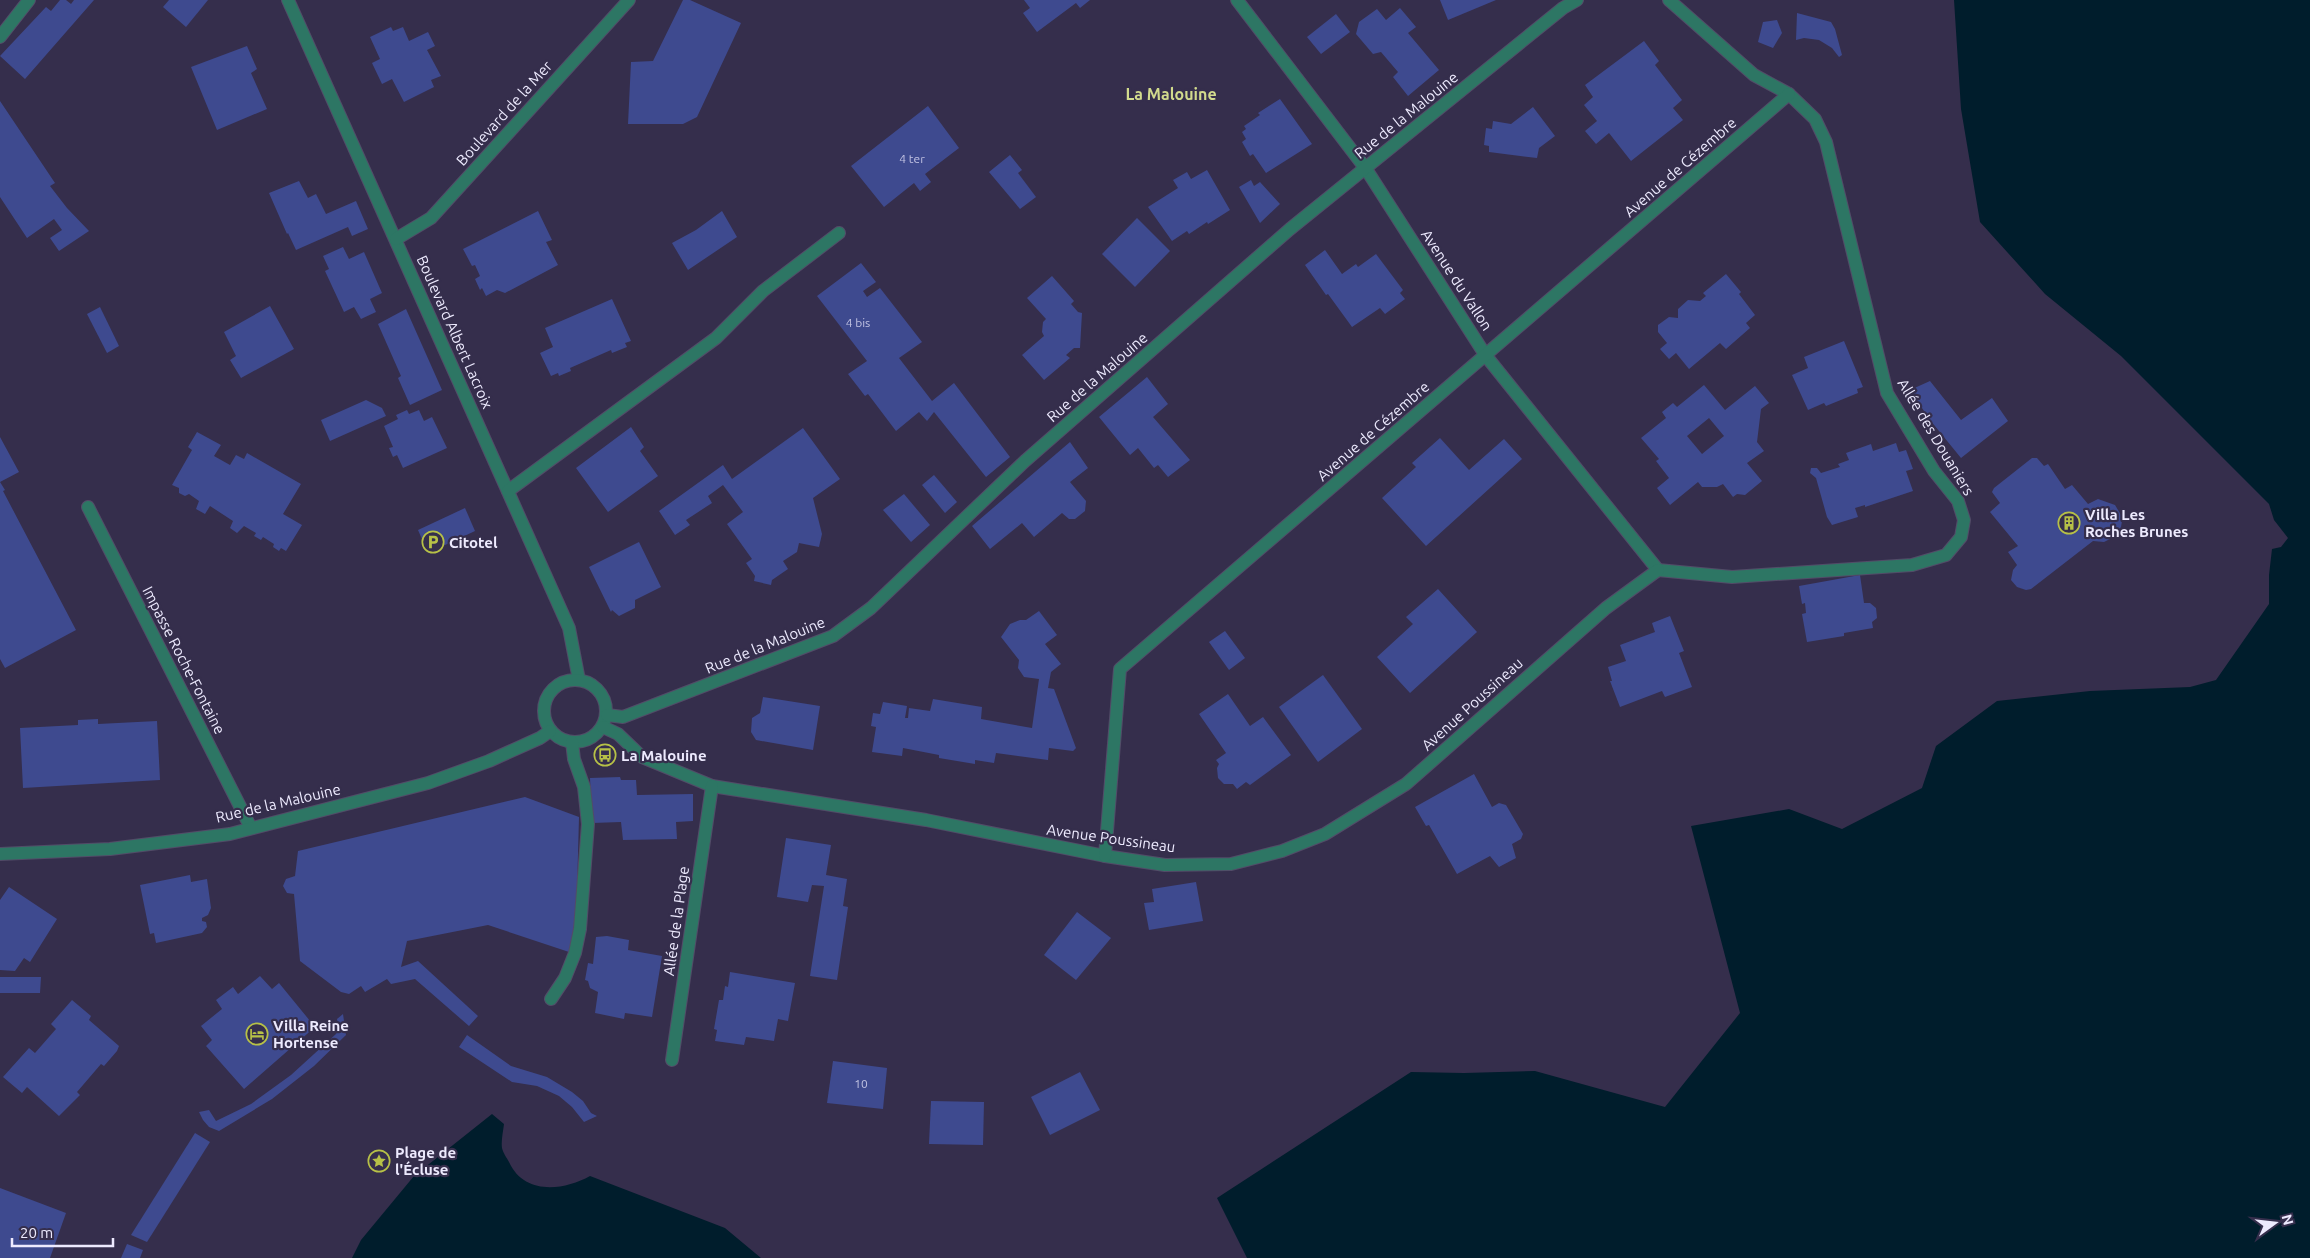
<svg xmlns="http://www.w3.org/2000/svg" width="2310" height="1258" font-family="Ubuntu,sans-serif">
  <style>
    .water { fill: #001d2c }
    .building { fill: #3e4a8f; fill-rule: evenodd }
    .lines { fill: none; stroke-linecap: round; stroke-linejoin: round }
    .minor-casing { stroke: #524c68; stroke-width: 14 }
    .minor { stroke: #2d7664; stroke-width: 12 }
    .labels { text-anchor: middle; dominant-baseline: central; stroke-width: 4.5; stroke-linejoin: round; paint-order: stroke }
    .number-label { font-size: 12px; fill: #c1c2e2 }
    .street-label { font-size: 15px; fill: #edeafe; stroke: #352e4c }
    .poi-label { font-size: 15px; font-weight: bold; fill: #edeafe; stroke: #352e4c; text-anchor: start }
    .neighbourhood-label { font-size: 16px; font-weight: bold; fill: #d2db8d; stroke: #352e4c }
  </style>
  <rect width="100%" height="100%" fill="#352e4c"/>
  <!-- water -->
  <g class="water">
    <path d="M 1954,0 L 2310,0 L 2310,1258 L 1247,1258 L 1217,1198 L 1411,1072 L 1464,1073 L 1535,1071 L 1665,1107 L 1740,1013 L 1691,826 L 1789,809 L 1842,829 L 1922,788 L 1936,746 L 1997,701 L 2090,691 L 2190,687 L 2216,680 L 2269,604 L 2269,575 L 2272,549 L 2281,547 L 2288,538 L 2274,520 L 2269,504 L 2121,356 L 2045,294 L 1980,222 L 1961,109 Z"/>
    <path d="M 492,1114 L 504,1124 C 503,1132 501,1141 502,1148 C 503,1153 507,1158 509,1162 C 524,1195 563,1191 590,1176 L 725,1228 L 761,1258 L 352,1258 L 361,1240 L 414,1176 Z"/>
  </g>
  <!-- building -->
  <g class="building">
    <path d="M 60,0 L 66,0 L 71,4 L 74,0 L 94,0 L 25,79 L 0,56 L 46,7 L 51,11 Z"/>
    <path d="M 169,0 L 208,0 L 186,27 L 163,7 Z"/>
    <path d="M 683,0 L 690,0 L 741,23 L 697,117 L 683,124 L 628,124 L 631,62 L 653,61 Z"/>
    <path d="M 1024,0 L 1090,0 L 1080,8 L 1076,3 L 1037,32 L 1023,13 L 1030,8 Z"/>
    <path d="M 1440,0 L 1496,0 L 1448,20 Z"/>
    <path d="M 1400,8 L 1416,27 L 1408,33 L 1439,70 L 1408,96 L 1393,77 L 1398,72 L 1381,52 L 1373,54 L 1356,34 L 1359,22 L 1377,9 L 1386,20 Z"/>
    <path d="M 1797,13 L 1831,22 L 1835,29 L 1842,55 L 1839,57 L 1832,48 L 1819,40 L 1804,38 L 1796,40 Z"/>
    <path d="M 1336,14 L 1350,32 L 1321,54 L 1307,37 Z"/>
    <path d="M 1777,20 L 1782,33 L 1773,48 L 1758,42 L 1763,22 Z"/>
    <path d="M 391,27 L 393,31 L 403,27 L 409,41 L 428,32 L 435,46 L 427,50 L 441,76 L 431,80 L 434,87 L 404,102 L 392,79 L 382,84 L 372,63 L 380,59 L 370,37 Z"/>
    <path d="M 1644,41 L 1659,61 L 1655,65 L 1682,100 L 1673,108 L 1683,120 L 1631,161 L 1609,133 L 1596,144 L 1585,131 L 1597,121 L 1584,105 L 1593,97 L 1585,85 Z"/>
    <path d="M 247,46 L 257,69 L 251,73 L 267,109 L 217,130 L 191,67 Z"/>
    <path d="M 1280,99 L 1312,144 L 1266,173 L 1253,154 L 1250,156 L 1242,142 L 1246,139 L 1242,132 L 1246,129 L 1244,126 L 1260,115 L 1258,113 Z"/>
    <path d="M 0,101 L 55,183 L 50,186 L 67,208 L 89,231 L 59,251 L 50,238 L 62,230 L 54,219 L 27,238 L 0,197 Z"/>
    <path d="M 928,106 L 959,148 L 925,174 L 931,182 L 920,191 L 914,183 L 884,207 L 851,166 Z"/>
    <path d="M 1533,107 L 1555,136 L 1539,148 L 1537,158 L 1489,152 L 1489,146 L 1484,145 L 1486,128 L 1492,129 L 1493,121 L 1511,124 Z"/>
    <path d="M 1010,155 L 1022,170 L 1018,173 L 1036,197 L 1020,209 L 989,172 Z"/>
    <path d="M 1207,170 L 1230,210 L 1208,224 L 1207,222 L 1189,234 L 1187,231 L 1172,241 L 1148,207 L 1178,188 L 1173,180 L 1187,172 L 1191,179 Z"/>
    <path d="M 1251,180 L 1254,186 L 1260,182 L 1280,204 L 1260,223 L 1239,187 Z"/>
    <path d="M 299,181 L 308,198 L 316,194 L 326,214 L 356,201 L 368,229 L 352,236 L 348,227 L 296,250 L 288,233 L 287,234 L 269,193 Z"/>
    <path d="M 538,211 L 552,240 L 546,242 L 558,265 L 505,293 L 497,290 L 486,296 L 482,288 L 480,290 L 475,279 L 480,276 L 475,265 L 472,266 L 463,249 Z"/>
    <path d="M 722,211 L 737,237 L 688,270 L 672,243 L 696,230 Z"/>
    <path d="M 1137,218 L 1170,251 L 1135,287 L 1102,254 Z"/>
    <path d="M 343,247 L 349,259 L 364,252 L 382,293 L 370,299 L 376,312 L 361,319 L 354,307 L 344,312 L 325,271 L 329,269 L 323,256 Z"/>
    <path d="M 1325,250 L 1342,274 L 1356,264 L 1358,267 L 1376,254 L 1403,290 L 1400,293 L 1405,299 L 1385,314 L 1380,308 L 1352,327 L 1328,294 L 1326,295 L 1305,265 Z"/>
    <path d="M 861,263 L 876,282 L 863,291 L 867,297 L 880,288 L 922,342 L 899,358 L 932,401 L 954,383 L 1010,457 L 986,477 L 934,412 L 927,421 L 919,412 L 896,431 L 868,394 L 865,396 L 848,374 L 867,361 L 817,296 Z"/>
    <path d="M 1726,274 L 1741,292 L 1739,294 L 1755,315 L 1746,323 L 1750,328 L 1726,349 L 1720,343 L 1689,369 L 1676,353 L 1669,359 L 1660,349 L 1667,343 L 1658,332 L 1658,325 L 1669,317 L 1678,318 L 1678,309 L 1688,300 L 1700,301 L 1706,296 L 1703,293 Z"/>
    <path d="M 1052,276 L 1074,301 L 1071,304 L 1078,312 L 1082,313 L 1080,348 L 1074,348 L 1066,355 L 1070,358 L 1044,380 L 1022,355 L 1044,336 L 1042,332 L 1043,322 L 1046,319 L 1027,298 Z"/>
    <path d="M 612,299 L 631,341 L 625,343 L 627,347 L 612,353 L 611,350 L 570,368 L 571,371 L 559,376 L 558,373 L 551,376 L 540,353 L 553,347 L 545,328 Z"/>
    <path d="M 270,306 L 294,349 L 241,378 L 230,360 L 236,356 L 224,332 Z"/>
    <path d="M 100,307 L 119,346 L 107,353 L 87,314 Z"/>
    <path d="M 406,309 L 442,390 L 410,405 L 398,378 L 401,376 L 378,324 Z"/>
    <path d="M 1844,341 L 1863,387 L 1857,389 L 1858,393 L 1826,406 L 1824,403 L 1808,410 L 1792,375 L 1808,368 L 1804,357 Z"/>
    <path d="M 1147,377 L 1168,404 L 1153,417 L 1190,460 L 1168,477 L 1158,465 L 1154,468 L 1138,448 L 1130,455 L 1099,417 Z"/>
    <path d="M 1930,381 L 1961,420 L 1992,398 L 2008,421 L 1961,458 L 1930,420 L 1910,390 Z"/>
    <path d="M 1704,385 L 1725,410 L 1755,386 L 1769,403 L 1761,409 L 1757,442 L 1764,451 L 1747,463 L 1762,481 L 1745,495 L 1737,494 L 1733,497 L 1723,484 L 1717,487 L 1702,487 L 1698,482 L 1670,505 L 1657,488 L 1669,478 L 1656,461 L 1659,459 L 1641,438 L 1666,418 L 1662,412 L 1673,403 L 1677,407 ZM 1709,418 L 1724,436 L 1702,454 L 1687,436 Z"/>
    <path d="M 366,400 L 382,408 L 386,416 L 330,441 L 321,420 Z"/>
    <path d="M 407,410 L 409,414 L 419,410 L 424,421 L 432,417 L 447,448 L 403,468 L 397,455 L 393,457 L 389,448 L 393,447 L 384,426 L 398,419 L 396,415 Z"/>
    <path d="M 631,427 L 644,447 L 640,451 L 658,476 L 608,512 L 576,468 Z"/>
    <path d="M 803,428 L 840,479 L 813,498 L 822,534 L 819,547 L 799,543 L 797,552 L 783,561 L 788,569 L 772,580 L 771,585 L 754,581 L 755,576 L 746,563 L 752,559 L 727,524 L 743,512 L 723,485 L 708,496 L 712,503 L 686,520 L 690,525 L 675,535 L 659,511 L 723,465 L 732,479 Z"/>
    <path d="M 197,432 L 221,445 L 214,456 L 230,465 L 236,455 L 244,459 L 247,453 L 301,484 L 283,514 L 302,525 L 286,551 L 281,548 L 279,551 L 273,547 L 274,544 L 263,537 L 261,540 L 254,536 L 256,533 L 244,526 L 237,533 L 230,528 L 233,521 L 210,506 L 205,514 L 196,509 L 199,501 L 189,494 L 185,496 L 179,493 L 179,488 L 172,485 L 192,450 L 188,447 Z"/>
    <path d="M 0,437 L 19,472 L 0,482 L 5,490 L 3,491 L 76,630 L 5,668 L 0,659 Z"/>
    <path d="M 1440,438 L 1469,470 L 1504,439 L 1522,459 L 1426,546 L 1382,498 L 1416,467 L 1412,463 Z"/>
    <path d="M 1070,442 L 1088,468 L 1070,482 L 1086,501 L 1085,511 L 1075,519 L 1069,519 L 1062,513 L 1034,537 L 1022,523 L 990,549 L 972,526 Z"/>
    <path d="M 1896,443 L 1899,452 L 1906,450 L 1913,469 L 1906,471 L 1913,491 L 1865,507 L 1865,505 L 1855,508 L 1858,517 L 1832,525 L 1827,517 L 1816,478 L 1810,473 L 1811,468 L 1817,468 L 1821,473 L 1840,467 L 1838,464 L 1849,460 L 1846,453 L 1871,444 L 1873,451 Z"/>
    <path d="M 2032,458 L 2037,458 L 2044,466 L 2048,464 L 2065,489 L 2072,485 L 2088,504 L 2098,499 L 2115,505 L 2121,515 L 2122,521 L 2121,527 L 2114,537 L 2104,542 L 2093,541 L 2031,589 L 2026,590 L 2017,587 L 2011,580 L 2013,570 L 2017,565 L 2008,552 L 2018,546 L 1990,512 L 2000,503 L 1992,492 L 1994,488 Z"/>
    <path d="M 934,475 L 957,502 L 945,513 L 922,485 Z"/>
    <path d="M 904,494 L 930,525 L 911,542 L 883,510 Z"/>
    <path d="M 465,508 L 475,531 L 428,553 L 418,530 Z"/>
    <path d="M 639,542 L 661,587 L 635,600 L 635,608 L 619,616 L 612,610 L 611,612 L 589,567 Z"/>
    <path d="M 1860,575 L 1864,603 L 1870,603 L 1876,608 L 1877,618 L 1872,622 L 1873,628 L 1844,633 L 1844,636 L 1807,642 L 1802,614 L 1806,613 L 1805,603 L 1802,604 L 1799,586 Z"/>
    <path d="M 1438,589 L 1477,632 L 1410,693 L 1377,657 L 1413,624 L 1406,617 Z"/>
    <path d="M 1039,611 L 1057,635 L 1045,644 L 1061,664 L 1051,672 L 1048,688 L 1054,689 L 1076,748 L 1073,751 L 1049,748 L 1048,760 L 996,753 L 994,763 L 975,760 L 975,764 L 939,758 L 939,755 L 903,748 L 902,756 L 872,752 L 876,727 L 871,726 L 873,713 L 880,714 L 883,702 L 907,706 L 905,718 L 908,718 L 909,708 L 930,711 L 933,699 L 982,707 L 981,719 L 1032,728 L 1039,679 L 1024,677 L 1018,668 L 1019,660 L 1001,637 L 1010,624 L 1020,620 L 1026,620 Z"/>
    <path d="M 1670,616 L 1684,651 L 1679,653 L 1692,687 L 1665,697 L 1662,691 L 1620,707 L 1610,681 L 1612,681 L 1608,667 L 1626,661 L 1620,645 L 1655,632 L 1652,623 Z"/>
    <path d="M 1225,631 L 1245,658 L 1229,670 L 1209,642 Z"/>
    <path d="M 1323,675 L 1362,729 L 1318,762 L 1279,707 Z"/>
    <path d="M 1228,694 L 1250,726 L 1263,717 L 1291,755 L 1250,785 L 1246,782 L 1237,789 L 1233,784 L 1224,784 L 1218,778 L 1217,768 L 1219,764 L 1216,760 L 1226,753 L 1199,714 Z"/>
    <path d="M 763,697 L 820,706 L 813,750 L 756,740 L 751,732 L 752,718 L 760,713 Z"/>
    <path d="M 98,719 L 98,724 L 157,721 L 160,780 L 23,788 L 20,728 L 78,725 L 78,720 Z"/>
    <path d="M 1474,774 L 1492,807 L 1499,803 L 1506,805 L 1523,834 L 1521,839 L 1512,844 L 1516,858 L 1499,867 L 1490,856 L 1457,874 L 1429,825 L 1426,826 L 1415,807 Z"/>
    <path d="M 620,777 L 621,780 L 636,780 L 637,795 L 693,794 L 693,821 L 676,822 L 677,839 L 623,840 L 621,822 L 592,823 L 590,778 Z"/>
    <path d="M 525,797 L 579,817 L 577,891 L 573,936 L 569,952 L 488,925 L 407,941 L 401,967 L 418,961 L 478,1016 L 469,1026 L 415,979 L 391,984 L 387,979 L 365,992 L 361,986 L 349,994 L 341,992 L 300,961 L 294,894 L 287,893 L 283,886 L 286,879 L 295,876 L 298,851 Z"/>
    <path d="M 786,838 L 831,845 L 826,875 L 847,879 L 843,906 L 848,907 L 837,980 L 810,976 L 824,886 L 812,885 L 808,902 L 777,897 Z"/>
    <path d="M 190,875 L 191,882 L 207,879 L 211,908 L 208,915 L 202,918 L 202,921 L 206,922 L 207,927 L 202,933 L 156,943 L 154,933 L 150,934 L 140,885 Z"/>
    <path d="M 1196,882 L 1203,921 L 1149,930 L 1144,903 L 1154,902 L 1152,889 Z"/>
    <path d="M 9,887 L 57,919 L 30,962 L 24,958 L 15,971 L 0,970 L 0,900 Z"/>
    <path d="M 1077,912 L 1111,938 L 1076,980 L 1044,955 Z"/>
    <path d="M 607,936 L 629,940 L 628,950 L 662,956 L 652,1017 L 625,1013 L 624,1019 L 595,1013 L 598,992 L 590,988 L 588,981 L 585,980 L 588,963 L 593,964 L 596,937 Z"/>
    <path d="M 730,972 L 795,983 L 788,1021 L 778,1019 L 774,1041 L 746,1037 L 744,1045 L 715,1041 L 717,1030 L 714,1029 L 719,1000 L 723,1000 L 725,986 L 728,987 Z"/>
    <path d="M 260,976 L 272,989 L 279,983 L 315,1027 L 244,1089 L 206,1046 L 212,1040 L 201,1026 L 222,1009 L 216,1000 L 233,987 L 238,994 Z"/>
    <path d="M 0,977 L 41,977 L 40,993 L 0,993 Z"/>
    <path d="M 72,1000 L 91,1016 L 89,1020 L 119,1046 L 117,1051 L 104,1066 L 101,1064 L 77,1092 L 80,1095 L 59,1116 L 27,1087 L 22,1093 L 3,1077 L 29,1048 L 35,1053 L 56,1029 L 51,1024 Z"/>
    <path d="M 343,1014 L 346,1035 L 314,1066 L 272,1099 L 219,1131 L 209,1127 L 203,1120 L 199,1112 L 209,1110 L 216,1121 L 251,1104 L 291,1075 L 336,1034 L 339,1030 L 337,1019 Z"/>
    <path d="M 467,1035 L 511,1066 L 547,1077 L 572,1092 L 583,1101 L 591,1113 L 597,1116 L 584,1122 L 572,1107 L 559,1096 L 537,1086 L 512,1082 L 459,1047 Z"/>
    <path d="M 833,1061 L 887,1068 L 883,1109 L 827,1103 Z"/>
    <path d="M 1080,1072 L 1100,1110 L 1050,1135 L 1031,1097 Z"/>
    <path d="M 931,1101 L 984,1102 L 983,1145 L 929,1144 Z"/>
    <path d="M 195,1133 L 210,1142 L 147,1242 L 131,1235 Z"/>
    <path d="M 0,1188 L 66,1213 L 50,1258 L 0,1258 Z"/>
    <path d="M 127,1244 L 143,1250 L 140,1258 L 121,1258 Z"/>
  </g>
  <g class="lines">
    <!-- minor casing -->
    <g class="minor-casing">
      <g id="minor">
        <path d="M 288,0 L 569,628 L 579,680"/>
        <path d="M 1237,0 L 1366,169 L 1486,356 L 1658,570"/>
        <path d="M 0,37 L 29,0"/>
        <path d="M 396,239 L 431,218 L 629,0"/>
        <path d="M 508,491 L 716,338 L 763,291 L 839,233"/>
        <path d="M 88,507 L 251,828"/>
        <path d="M 1658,570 L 1732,577 L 1912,565 L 1946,555 L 1961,537 L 1964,520 L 1958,501 L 1934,471 L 1887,393 L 1826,142 L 1815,119 L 1789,94 L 1754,75 L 1669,0"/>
        <circle cx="575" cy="711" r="31"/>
        <path d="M 607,715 L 623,717 L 833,636 L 871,608 L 1025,461 L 1290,229 L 1563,8 L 1577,0"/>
        <path d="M 603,727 L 618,734 L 642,757 L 712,786 L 926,820 L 1105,856 L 1165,865 L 1231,864 L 1282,851 L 1325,834 L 1406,784 L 1606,608 L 1658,570"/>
        <path d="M 0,854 L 110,849 L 230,834 L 428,783 L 489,761 L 540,738 L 550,731"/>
        <path d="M 1105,856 L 1120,669 L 1789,94"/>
        <path d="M 551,999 L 565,978 L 575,953 L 580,929 L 588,824 L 584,787 L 574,759 L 572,742"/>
        <path d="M 672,1060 L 712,786"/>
      </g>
    </g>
    <!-- minor -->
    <use href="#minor" class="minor"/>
  </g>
  <!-- icons -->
  <defs>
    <g id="building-ring" transform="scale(1.125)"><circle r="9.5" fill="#352e4c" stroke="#b7c147" stroke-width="1.5"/><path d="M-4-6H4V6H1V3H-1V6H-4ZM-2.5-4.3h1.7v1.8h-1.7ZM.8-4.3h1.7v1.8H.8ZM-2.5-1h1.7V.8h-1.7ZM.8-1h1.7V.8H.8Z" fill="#b7c147"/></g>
    <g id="parking-ring" transform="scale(1.125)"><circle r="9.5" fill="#352e4c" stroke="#b7c147" stroke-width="1.5"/><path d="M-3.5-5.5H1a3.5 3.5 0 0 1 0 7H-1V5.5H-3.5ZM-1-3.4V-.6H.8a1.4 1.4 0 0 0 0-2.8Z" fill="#b7c147"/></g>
    <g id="bus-ring" transform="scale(1.125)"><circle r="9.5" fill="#352e4c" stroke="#b7c147" stroke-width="1.5"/><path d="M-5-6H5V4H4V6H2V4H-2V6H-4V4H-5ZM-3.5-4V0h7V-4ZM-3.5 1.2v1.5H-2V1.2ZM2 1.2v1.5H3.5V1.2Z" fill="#b7c147"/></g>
    <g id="hotel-ring" transform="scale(1.125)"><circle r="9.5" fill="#352e4c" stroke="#b7c147" stroke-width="1.5"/><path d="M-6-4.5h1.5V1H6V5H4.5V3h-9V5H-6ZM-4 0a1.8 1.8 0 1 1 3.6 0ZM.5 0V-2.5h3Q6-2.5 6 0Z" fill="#b7c147"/></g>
    <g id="sight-ring" transform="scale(1.125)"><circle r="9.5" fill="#352e4c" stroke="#b7c147" stroke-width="1.5"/><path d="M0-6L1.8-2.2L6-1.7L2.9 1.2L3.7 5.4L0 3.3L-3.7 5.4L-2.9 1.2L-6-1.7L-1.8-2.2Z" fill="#b7c147"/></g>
  </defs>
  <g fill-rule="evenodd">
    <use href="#building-ring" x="2069" y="523"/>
    <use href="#parking-ring" x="433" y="542"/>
    <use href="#bus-ring" x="605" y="755"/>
    <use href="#hotel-ring" x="257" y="1034"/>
    <use href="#sight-ring" x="379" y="1161"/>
  </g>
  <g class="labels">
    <!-- number labels -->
    <g class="number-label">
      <text x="912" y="158">4 ter</text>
      <text x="858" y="322">4 bis</text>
      <text x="861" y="1083">10</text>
    </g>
    <!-- street labels -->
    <g class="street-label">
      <text transform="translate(504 113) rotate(-48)">Boulevard de la Mer</text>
      <text transform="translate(1406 115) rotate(-39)">Rue de la Malouine</text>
      <text transform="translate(1680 167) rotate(-41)">Avenue de Cézembre</text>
      <text transform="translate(1457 280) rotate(57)">Avenue du Vallon</text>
      <text transform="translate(455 332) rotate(66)">Boulevard Albert Lacroix</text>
      <text transform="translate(1097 377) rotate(-41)">Rue de la Malouine</text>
      <text transform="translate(1373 431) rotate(-41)">Avenue de Cézembre</text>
      <text transform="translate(1936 437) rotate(59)">Allée des Douaniers</text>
      <text transform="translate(765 645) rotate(-22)">Rue de la Malouine</text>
      <text transform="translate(184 660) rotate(63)">Impasse Roche-Fontaine</text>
      <text transform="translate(1472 704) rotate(-42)">Avenue Poussineau</text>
      <text transform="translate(278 803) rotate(-13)">Rue de la Malouine</text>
      <text transform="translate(1111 838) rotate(8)">Avenue Poussineau</text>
      <text transform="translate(676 921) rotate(-82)">Allée de la Plage</text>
    </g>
    <!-- poi labels -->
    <g class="poi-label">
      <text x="2085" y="514">Villa Les<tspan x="2085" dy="17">Roches Brunes</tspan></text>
      <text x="449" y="542">Citotel</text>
      <text x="621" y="755">La Malouine</text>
      <text x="273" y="1025">Villa Reine<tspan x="273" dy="17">Hortense</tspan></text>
      <text x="395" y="1152">Plage de<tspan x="395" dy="17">l'Écluse</tspan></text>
    </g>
    <!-- neighbourhood labels -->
    <g class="neighbourhood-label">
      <text x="1171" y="94">La Malouine</text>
    </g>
  </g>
  <!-- north arrow -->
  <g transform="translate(2275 1223) rotate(75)" stroke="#352e4c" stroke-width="4" paint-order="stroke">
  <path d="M0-4L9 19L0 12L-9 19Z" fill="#edeafe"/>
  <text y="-8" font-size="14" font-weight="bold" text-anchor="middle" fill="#edeafe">N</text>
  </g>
  <!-- scale -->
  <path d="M12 1238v8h101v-8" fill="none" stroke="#edeafe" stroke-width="2.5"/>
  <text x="20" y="1238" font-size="15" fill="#edeafe" stroke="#352e4c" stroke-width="4" paint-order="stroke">20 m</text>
</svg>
